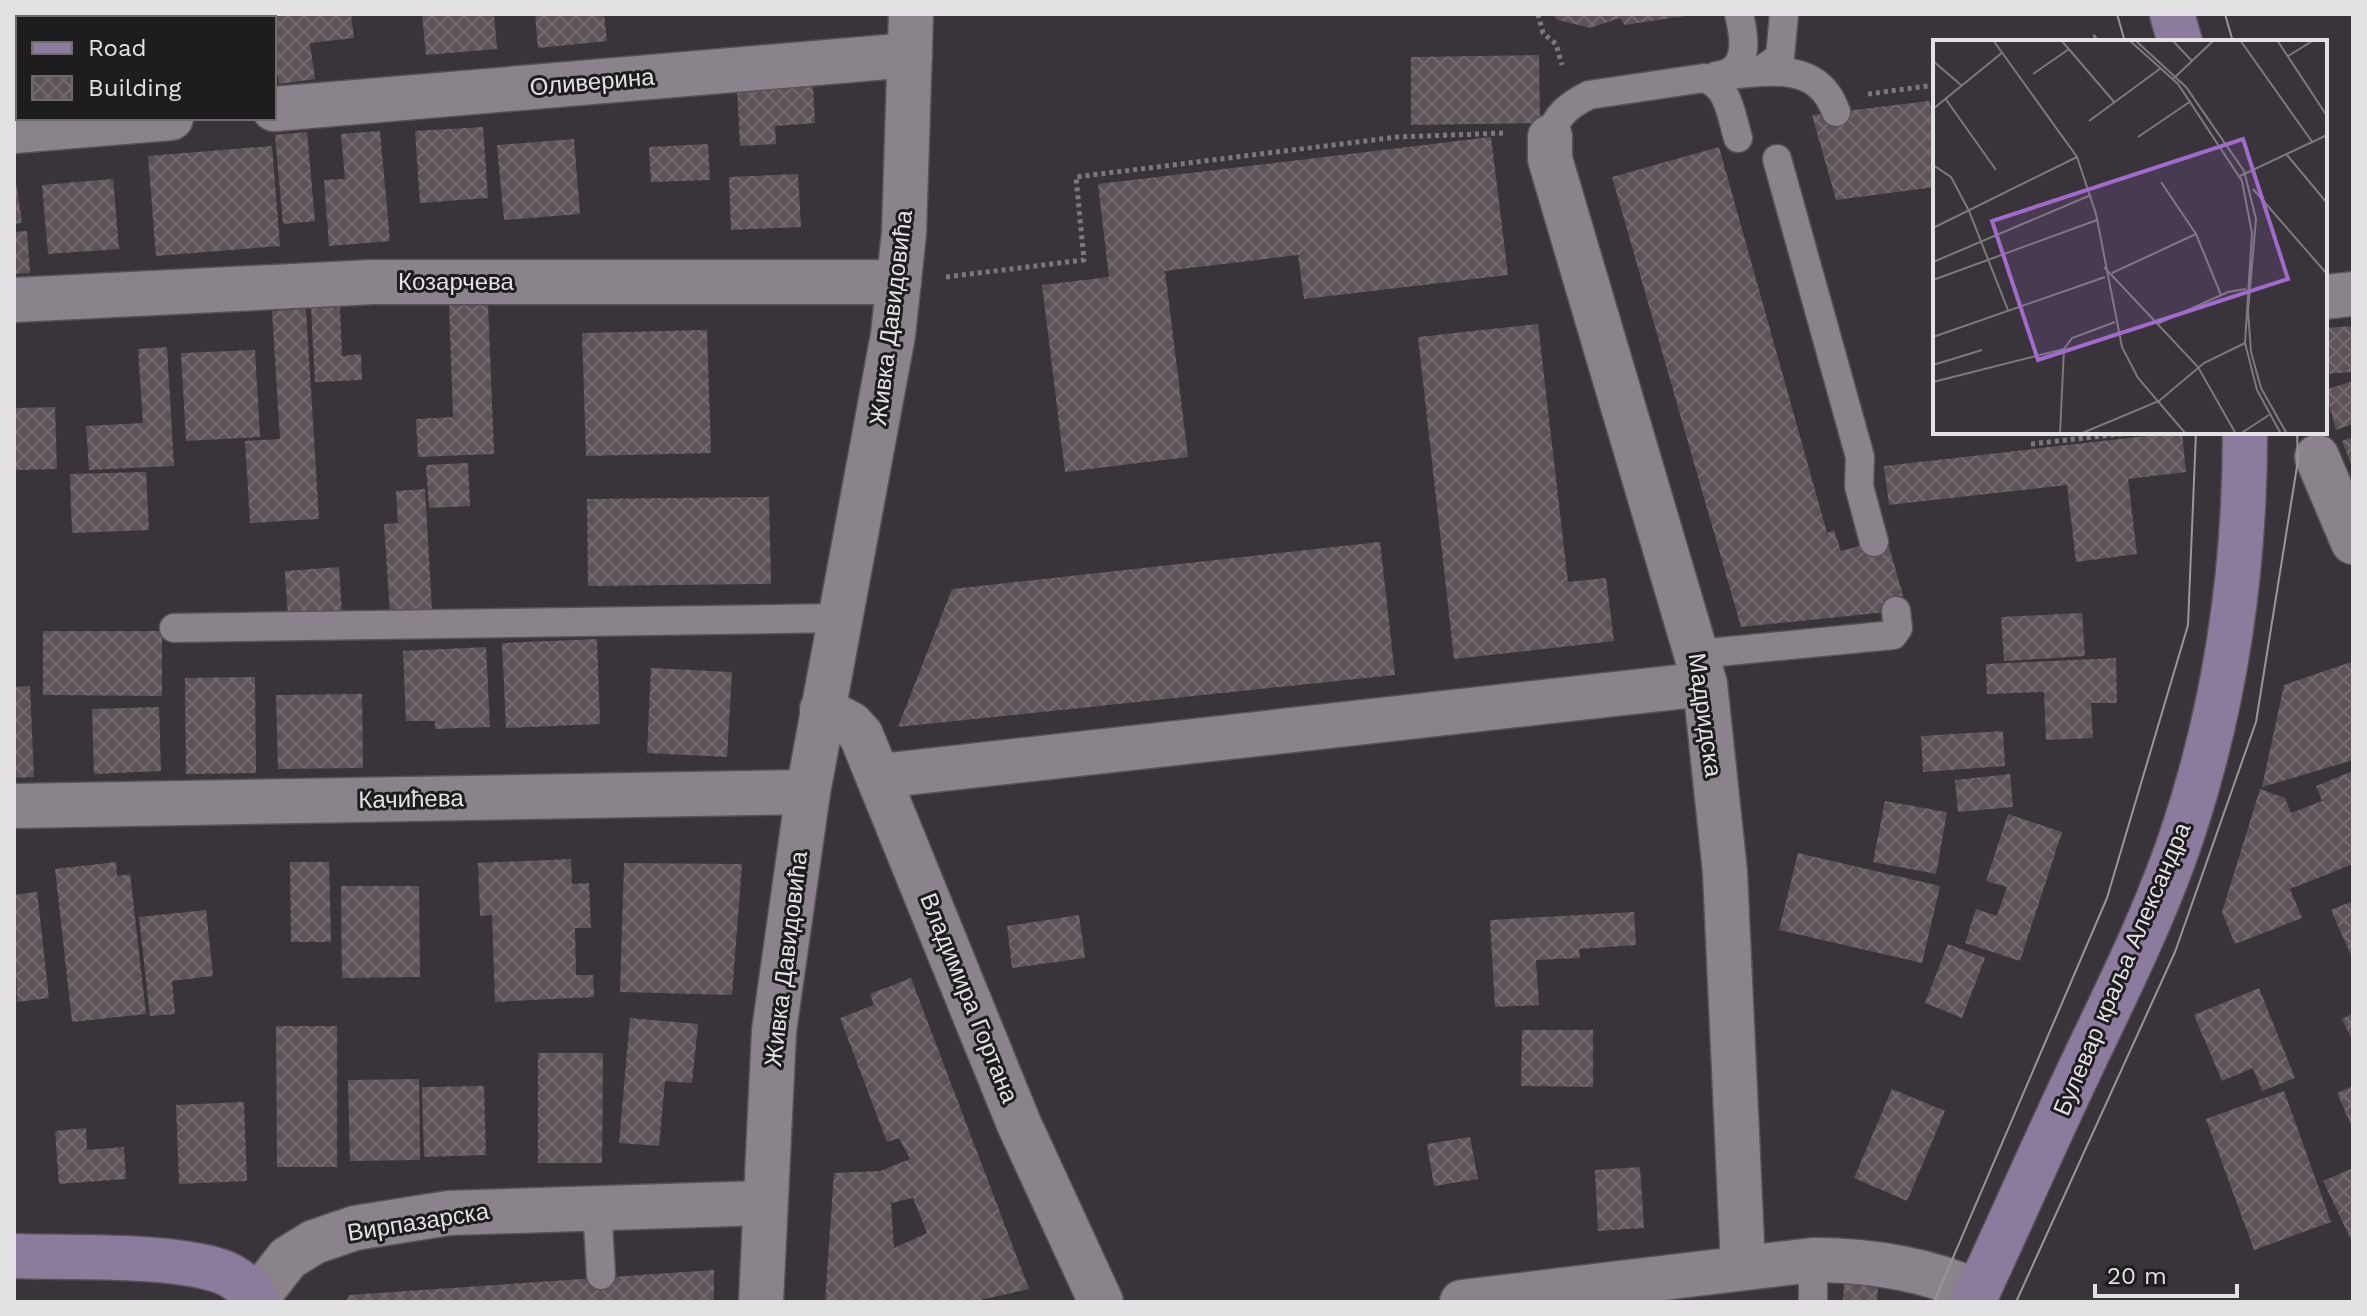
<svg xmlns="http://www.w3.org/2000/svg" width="2367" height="1316" font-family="'Work Sans',sans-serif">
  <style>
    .building { fill: url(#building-cross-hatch); fill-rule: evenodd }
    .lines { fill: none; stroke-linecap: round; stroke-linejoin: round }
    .lane-casing { stroke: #575258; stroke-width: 31 }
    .street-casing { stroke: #575258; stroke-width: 47 }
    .secondary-casing { stroke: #575258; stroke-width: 47 }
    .path { stroke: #7d787e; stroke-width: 5; stroke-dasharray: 4 4; stroke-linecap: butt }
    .lane { stroke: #8a838b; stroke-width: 28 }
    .street { stroke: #8a838b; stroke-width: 44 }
    .secondary { stroke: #8b7c9d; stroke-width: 44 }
    .tram { stroke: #99959a; stroke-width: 2 }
    .labels { text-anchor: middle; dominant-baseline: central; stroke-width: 6; stroke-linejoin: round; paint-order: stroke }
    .street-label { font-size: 24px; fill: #e4e1e5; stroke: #1e1c1f }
    .inset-road { fill: none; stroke: #7d797e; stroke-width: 2 }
    .view { fill: #a06bcc; fill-opacity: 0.15; stroke: #a06bcc; stroke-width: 4 }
    .inset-edge { fill: none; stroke: #e4e1e5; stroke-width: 4 }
  </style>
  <defs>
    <pattern id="building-cross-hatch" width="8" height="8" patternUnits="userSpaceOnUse" patternTransform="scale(2)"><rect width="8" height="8" fill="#5c5358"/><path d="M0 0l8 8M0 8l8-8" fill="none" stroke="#736b70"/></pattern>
  </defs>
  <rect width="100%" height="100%" fill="#39333a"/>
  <!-- building -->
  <g class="building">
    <path d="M 14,14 L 27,14 L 28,18 L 18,18 L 18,52 L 14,52 Z"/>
    <rect x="47" y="14" width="33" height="4"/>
    <path d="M 94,14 L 198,14 L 199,18 L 94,18 Z"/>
    <path d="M 207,14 L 351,14 L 354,38 L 310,43 L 315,79 L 279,84 L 274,57 L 274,18 L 207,18 Z"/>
    <path d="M 422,14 L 494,14 L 497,49 L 426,55 Z"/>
    <path d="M 535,14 L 604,14 L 607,41 L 538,48 Z"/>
    <path d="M 1552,14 L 1684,14 L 1685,16 L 1625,25 L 1620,18 L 1590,28 L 1558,20 Z"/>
    <path d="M 1539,55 L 1540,123 L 1411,125 L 1411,57 Z"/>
    <path d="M 813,83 L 815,123 L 775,126 L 776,144 L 740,146 L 737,88 Z"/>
    <path d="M 1929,101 L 1935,120 L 1935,187 L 1836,200 L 1812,115 Z"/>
    <path d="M 483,127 L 488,198 L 420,203 L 415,131 Z"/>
    <path d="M 380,131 L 390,241 L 329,246 L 324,180 L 345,179 L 341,134 Z"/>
    <path d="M 307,132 L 315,221 L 283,224 L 275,135 Z"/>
    <path d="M 1491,137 L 1508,275 L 1304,299 L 1298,255 L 1165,271 L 1188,457 L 1065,472 L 1042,285 L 1109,277 L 1098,184 Z"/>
    <path d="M 574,139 L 580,214 L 504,220 L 497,145 Z"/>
    <path d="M 708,144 L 710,180 L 651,182 L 649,147 Z"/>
    <path d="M 272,146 L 280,246 L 156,256 L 148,156 Z"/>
    <path d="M 1719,147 L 1827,533 L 1834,530 L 1841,551 L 1887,539 L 1907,610 L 1741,627 L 1612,177 Z"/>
    <path d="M 14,167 L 22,223 L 14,224 Z"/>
    <path d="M 798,174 L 801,227 L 731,230 L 729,177 Z"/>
    <path d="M 113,179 L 119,249 L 48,254 L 42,185 Z"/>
    <path d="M 27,231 L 30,273 L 14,274 L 14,232 Z"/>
    <path d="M 488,303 L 494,454 L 418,457 L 416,419 L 453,417 L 449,304 Z"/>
    <path d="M 340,307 L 342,356 L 361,354 L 362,380 L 315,382 L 311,308 Z"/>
    <path d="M 306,309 L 319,519 L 250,523 L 245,441 L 280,439 L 272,311 Z"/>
    <path d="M 1538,324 L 1568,582 L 1606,578 L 1614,641 L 1454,659 L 1418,337 Z"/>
    <path d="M 2353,326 L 2353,372 L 2325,374 L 2325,328 Z"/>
    <path d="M 707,330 L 711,453 L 586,456 L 582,333 Z"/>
    <path d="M 167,347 L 174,466 L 89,470 L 86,426 L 143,423 L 138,349 Z"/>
    <path d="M 255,350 L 260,437 L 186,441 L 181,353 Z"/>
    <path d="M 2353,381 L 2353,424 L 2336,430 L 2325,390 Z"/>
    <path d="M 55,407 L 57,469 L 14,470 L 14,408 Z"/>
    <path d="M 2182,432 L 2186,472 L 2128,479 L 2137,554 L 2076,562 L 2067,485 L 1889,505 L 1884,466 Z"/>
    <path d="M 2353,437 L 2353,469 L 2342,441 Z"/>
    <path d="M 468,463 L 470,506 L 429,508 L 426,465 Z"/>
    <path d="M 146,472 L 149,530 L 72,533 L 70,474 Z"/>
    <path d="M 425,489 L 432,610 L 390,613 L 384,524 L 398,523 L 396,491 Z"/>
    <path d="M 769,497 L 771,584 L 588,586 L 587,499 Z"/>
    <path d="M 1380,542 L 1395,675 L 898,727 L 952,589 Z"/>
    <path d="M 339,567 L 342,613 L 288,617 L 285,571 Z"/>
    <path d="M 2082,613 L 2085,656 L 2004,661 L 2001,617 Z"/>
    <path d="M 43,631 L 162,631 L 162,696 L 43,695 Z"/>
    <path d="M 597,639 L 600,724 L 506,728 L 502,643 Z"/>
    <path d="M 486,647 L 490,727 L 435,729 L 435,721 L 406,721 L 403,651 Z"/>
    <path d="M 2116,658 L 2117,703 L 2091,703 L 2093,738 L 2046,740 L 2044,692 L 1987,694 L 1986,664 Z"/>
    <path d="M 2351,662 L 2353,760 L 2262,787 L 2284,685 Z"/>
    <path d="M 651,668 L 732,672 L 727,757 L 647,753 Z"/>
    <path d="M 255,677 L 256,773 L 186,774 L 185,678 Z"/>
    <path d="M 30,686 L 34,777 L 14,778 L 14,687 Z"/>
    <path d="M 362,694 L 363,768 L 278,769 L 276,695 Z"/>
    <path d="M 159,707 L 161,771 L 94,774 L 92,709 Z"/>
    <path d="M 2003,731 L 2005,766 L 1923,772 L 1921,736 Z"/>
    <path d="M 2353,771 L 2353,864 L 2290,889 L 2302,918 L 2235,944 L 2222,912 L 2260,789 L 2285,798 L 2291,813 L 2322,801 L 2316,786 Z"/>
    <path d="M 2010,774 L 2013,807 L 1958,812 L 1955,780 Z"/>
    <path d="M 1885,801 L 1947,812 L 1936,874 L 1873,862 Z"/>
    <path d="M 2008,814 L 2062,832 L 2020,961 L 1965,943 L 1976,909 L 1997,916 L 2007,887 L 1986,881 Z"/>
    <path d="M 1798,853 L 1940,886 L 1922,963 L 1779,930 Z"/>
    <path d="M 571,859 L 572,884 L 589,883 L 591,928 L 575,928 L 576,975 L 593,975 L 594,997 L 495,1002 L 492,915 L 480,916 L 478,863 Z"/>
    <path d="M 116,862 L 117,876 L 130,874 L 146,1014 L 72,1022 L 55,869 Z"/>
    <path d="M 290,862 L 329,862 L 331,942 L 291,942 Z"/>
    <path d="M 624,863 L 742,864 L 732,995 L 620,992 Z"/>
    <path d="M 341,886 L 419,886 L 420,977 L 342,978 Z"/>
    <path d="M 37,892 L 49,998 L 17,1002 L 14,895 Z"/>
    <path d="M 2353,901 L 2353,960 L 2331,910 Z"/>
    <path d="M 206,910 L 213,976 L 172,981 L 175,1014 L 150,1016 L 139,917 Z"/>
    <path d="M 1634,912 L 1636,945 L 1579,949 L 1580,958 L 1536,960 L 1539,1005 L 1495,1007 L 1490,920 Z"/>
    <path d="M 1079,915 L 1085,958 L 1012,968 L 1007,926 Z"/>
    <path d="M 1948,944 L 1985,958 L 1962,1018 L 1925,1003 Z"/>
    <path d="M 911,978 L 1029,1289 L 971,1302 L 825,1302 L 834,1173 L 880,1171 L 910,1159 L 899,1138 L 887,1142 L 840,1018 L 874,1005 L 870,994 ZM 913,1198 L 927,1233 L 894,1248 L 891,1203 Z"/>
    <path d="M 2259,988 L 2295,1078 L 2262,1091 L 2253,1068 L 2222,1081 L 2194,1015 Z"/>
    <path d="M 2353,1013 L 2353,1042 L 2342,1019 Z"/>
    <path d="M 630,1018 L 698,1024 L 692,1083 L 665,1081 L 659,1146 L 619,1143 Z"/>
    <path d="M 276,1026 L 337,1026 L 337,1167 L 277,1167 Z"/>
    <path d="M 1522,1030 L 1593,1030 L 1593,1087 L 1521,1086 Z"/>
    <path d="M 538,1053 L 603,1053 L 602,1163 L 538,1163 Z"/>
    <path d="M 419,1079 L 420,1160 L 350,1161 L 348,1080 Z"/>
    <path d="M 484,1086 L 486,1155 L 424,1157 L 422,1087 Z"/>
    <path d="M 2353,1086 L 2353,1129 L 2337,1093 Z"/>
    <path d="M 1892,1089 L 1945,1111 L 1907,1201 L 1854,1178 Z"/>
    <path d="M 2284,1091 L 2331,1222 L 2254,1250 L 2206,1119 Z"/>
    <path d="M 244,1102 L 247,1181 L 179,1184 L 176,1105 Z"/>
    <path d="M 86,1128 L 87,1150 L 124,1147 L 126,1179 L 59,1184 L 55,1131 Z"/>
    <path d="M 1470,1137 L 1478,1179 L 1434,1186 L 1427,1144 Z"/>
    <path d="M 1640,1167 L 1644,1228 L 1598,1231 L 1595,1170 Z"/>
    <path d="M 2353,1168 L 2353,1244 L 2323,1181 Z"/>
    <path d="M 714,1270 L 714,1302 L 346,1302 L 349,1295 Z"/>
    <path d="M 1844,1283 L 1878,1286 L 1877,1302 L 1843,1302 Z"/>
  </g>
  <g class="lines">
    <!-- lane casing -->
    <g class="lane-casing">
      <g id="lane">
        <path d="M 1759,72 C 1795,70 1823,75 1836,112"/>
        <path d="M 1726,75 L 1759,72 L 1780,57 L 1784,14"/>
        <path d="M 1716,76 C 1750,72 1745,39 1739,14"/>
        <path d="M 1550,137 C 1556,115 1569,105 1589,95 L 1704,78 C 1729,86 1731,115 1738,138"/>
        <path d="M 1777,159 L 1860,457 L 1859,486 L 1874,542"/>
        <path d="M 174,628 L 840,618"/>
        <path d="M 1698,654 L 1893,635 L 1898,628 L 1896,611"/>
        <path d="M 597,1206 L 601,1275"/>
        <path d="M 1813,1302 L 1813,1260"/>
      </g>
    </g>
    <!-- street casing -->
    <g class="street-casing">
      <g id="street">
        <path d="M 274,109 L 910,55"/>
        <path d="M 14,131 L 171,118"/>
        <path d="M 1550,137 L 1550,159 L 1705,684 L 1725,872 L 1743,1266"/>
        <path d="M 2325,297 L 2353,294"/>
        <path d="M 14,300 L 373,282 L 899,282"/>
        <path d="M 2317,457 L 2353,542"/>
        <path d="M 822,709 L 851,724 L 861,735 L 1019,1124 L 1101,1302"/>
        <path d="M 880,776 L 1705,684"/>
        <path d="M 14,806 L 808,792"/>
        <path d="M 256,1299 L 288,1258 L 314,1242 L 355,1228 L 449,1213 L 763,1203"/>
        <path d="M 761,1302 L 774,1031 L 808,792 L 893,335 L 904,233 L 911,14"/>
        <path d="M 1462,1302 L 1813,1260 C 1869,1260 1926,1269 1978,1292"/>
      </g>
    </g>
    <!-- secondary casing -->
    <g class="secondary-casing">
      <g id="secondary">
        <path d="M 2172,14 L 2180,42"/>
        <path d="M 14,1256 C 70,1258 169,1254 220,1271 C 235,1276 250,1288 257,1302"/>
        <path d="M 1973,1302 C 2009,1225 2043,1147 2079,1071 C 2117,991 2158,910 2185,826 C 2227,697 2245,567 2245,432"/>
      </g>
    </g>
    <!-- path -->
    <g class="path">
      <path d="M 1538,14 L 1543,33 L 1556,44 L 1562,65"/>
      <path d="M 2087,42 L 2096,36"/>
      <path d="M 1868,94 L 1935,85"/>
      <path d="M 946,277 L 1084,260 L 1076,177 L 1397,137 L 1505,133"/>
      <path d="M 2031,444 L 2138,432"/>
    </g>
    <!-- lane -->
    <use href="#lane" class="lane"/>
    <!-- street -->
    <use href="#street" class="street"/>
    <!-- secondary -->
    <use href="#secondary" class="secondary"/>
    <!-- tram -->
    <g class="tram">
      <path d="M 2117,14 L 2125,42"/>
      <path d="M 2225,14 L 2233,42"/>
      <path d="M 1934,1302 L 2107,898 L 2188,625 L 2196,432"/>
      <path d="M 2016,1302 L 2175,952 L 2256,722 L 2298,460 L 2297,432"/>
    </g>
  </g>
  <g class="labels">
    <!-- street labels -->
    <g class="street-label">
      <text transform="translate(592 82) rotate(-5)">Оливерина</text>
      <text x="456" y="282">Козарчева</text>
      <text transform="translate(891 318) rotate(-83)">Живка Давидовића</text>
      <text transform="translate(1705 715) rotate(82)">Мадридска</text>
      <text transform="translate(411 799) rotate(-1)">Качићева</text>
      <text transform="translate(786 959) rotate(-83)">Живка Давидовића</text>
      <text transform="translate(2122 969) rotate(-67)">Булевар краља Александра</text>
      <text transform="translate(969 998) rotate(68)">Владимира Гортана</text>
      <text transform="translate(418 1222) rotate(-9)">Вирпазарска</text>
    </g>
  </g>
  <!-- overview -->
  <g transform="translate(1933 40)">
    <rect width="394" height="394" fill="#39333a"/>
    <path class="inset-road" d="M 60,0 L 144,117 L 163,174 L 189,307 L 205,338 L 253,394M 128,0 L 182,63M 196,0 L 245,44 L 309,141 L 319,193 L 312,303 L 324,350 L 348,394M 202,0 L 253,47 L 311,131 L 323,179 L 315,271 L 318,312 L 328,348 L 354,394M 239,0 L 259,21M 307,0 L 380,103M 344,0 L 394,76M 355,16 L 381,0M 0,21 L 28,45M 100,34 L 136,9M 240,39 L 281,0M 12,58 L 63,130M 0,69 L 70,12M 156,81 L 228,28M 205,97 L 258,61M 354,115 L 394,163M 0,125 L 18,137 L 36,171 L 75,270M 307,136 L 394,95M 228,142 L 263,194 L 288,255M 320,149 L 394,234M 0,188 L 144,117M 0,222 L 158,155M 171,227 L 265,327 L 303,394M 179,233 L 263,194M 0,240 L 164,180M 224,284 L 295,252 L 313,249M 0,297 L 172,237M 131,309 L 139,298 L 182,282M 0,325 L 49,310M 0,342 L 131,309M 127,394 L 131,309M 147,394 L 226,361 L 271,323 L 312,303M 307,394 L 336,375"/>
    <path class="view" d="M 310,99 L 355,239 L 105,320 L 59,181 Z"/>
    <rect width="394" height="394" class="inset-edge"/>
  </g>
  <!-- border -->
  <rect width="2367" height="1316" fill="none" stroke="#e4e1e5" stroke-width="32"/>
  <!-- legend -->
  <rect x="16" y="16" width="260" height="104" fill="#1e1c1f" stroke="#6d6b6e" stroke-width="2"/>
  <rect x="32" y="42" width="40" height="12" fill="#8b7c9d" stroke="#6d6b6e" stroke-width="2"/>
  <text x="88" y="56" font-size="24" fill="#e4e1e5">Road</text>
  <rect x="32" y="76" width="40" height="24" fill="url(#building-cross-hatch)" stroke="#6d6b6e" stroke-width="2"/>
  <text x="88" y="96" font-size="24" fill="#e4e1e5">Building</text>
  <!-- scale -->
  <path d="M2095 1284v12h142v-12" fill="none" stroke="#e4e1e5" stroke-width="4"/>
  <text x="2107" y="1284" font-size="24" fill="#e4e1e5" stroke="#1e1c1f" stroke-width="6" paint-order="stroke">20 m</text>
</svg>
